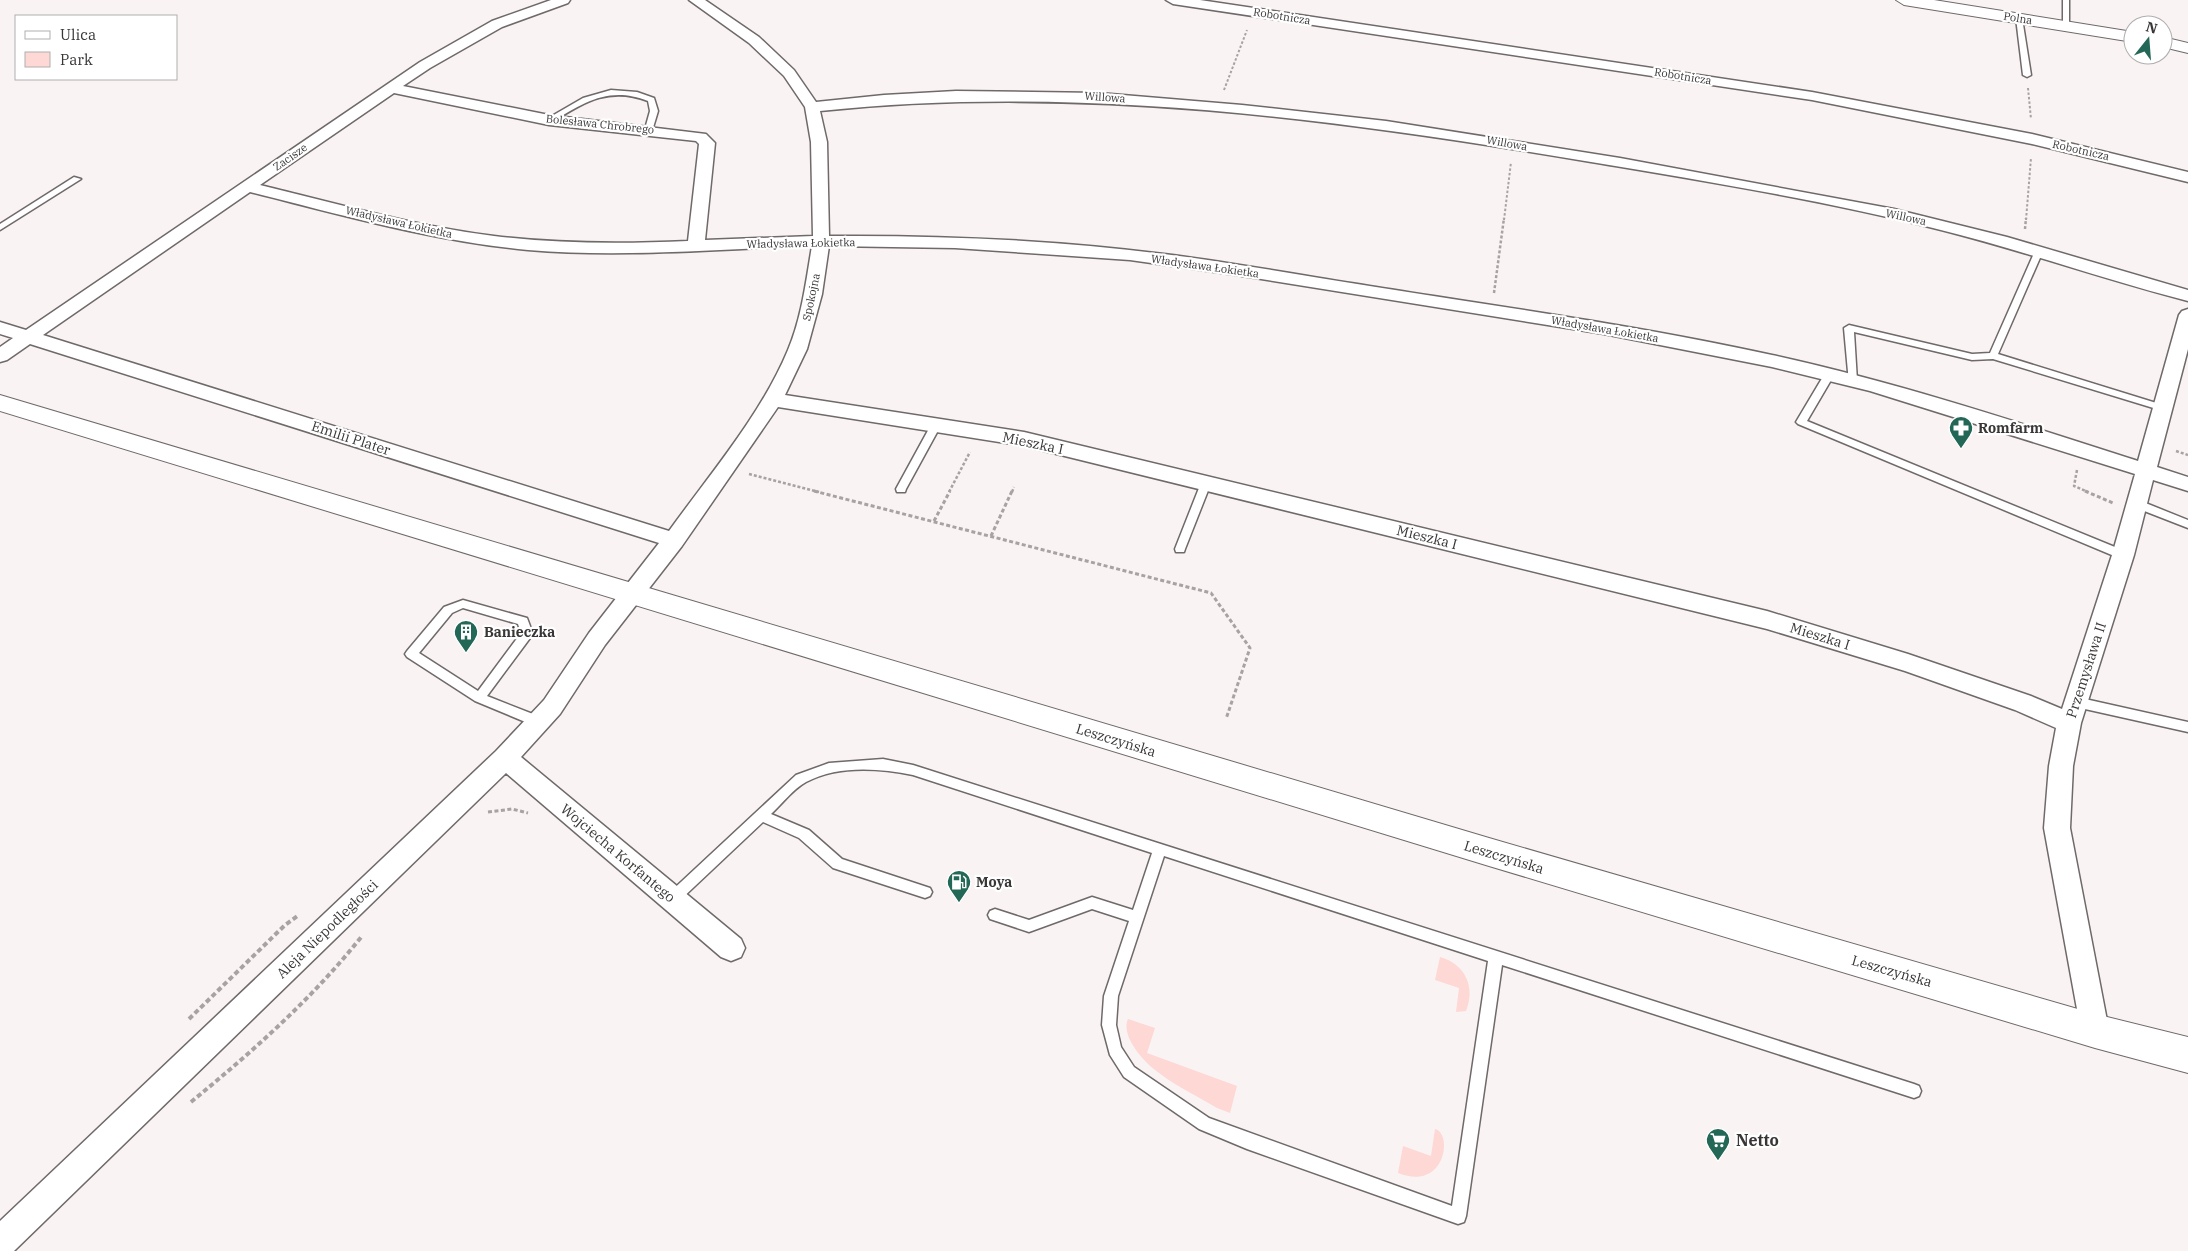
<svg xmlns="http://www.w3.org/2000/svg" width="2188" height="1251" font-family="'IBM Plex Serif',serif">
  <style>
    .green { fill: #fdd8d5 }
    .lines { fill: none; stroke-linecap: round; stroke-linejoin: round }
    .service-casing { stroke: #6f6969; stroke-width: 3 }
    .minor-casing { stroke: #6f6969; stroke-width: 3 }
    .tertiary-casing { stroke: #6f6969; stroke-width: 2 }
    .path-far3 { stroke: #a8a3a2; stroke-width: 2; stroke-dasharray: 2.5 2; stroke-linecap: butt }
    .path-far2 { stroke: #a8a3a2; stroke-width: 2.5; stroke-dasharray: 3 2; stroke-linecap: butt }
    .path-far1 { stroke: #a8a3a2; stroke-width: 3; stroke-dasharray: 4 2.5; stroke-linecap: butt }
    .path { stroke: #a8a3a2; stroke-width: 4; stroke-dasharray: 5 3; stroke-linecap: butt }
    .service { fill: #fff; fill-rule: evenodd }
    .minor { fill: #fff; fill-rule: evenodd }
    .tertiary { fill: #fff; fill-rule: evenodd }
    .labels { text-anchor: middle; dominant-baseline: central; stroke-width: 4.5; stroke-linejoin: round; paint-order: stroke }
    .far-street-label { font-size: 11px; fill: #393736; stroke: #fff }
    .poi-label { font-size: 14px; font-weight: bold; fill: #393736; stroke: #fff; text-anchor: start }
    .street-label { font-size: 14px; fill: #393736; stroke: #fff }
    .near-poi-label { font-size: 16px; font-weight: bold; fill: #393736; stroke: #fff; text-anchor: start }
  </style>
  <rect width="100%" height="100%" fill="#faf3f3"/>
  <!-- green -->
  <g class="green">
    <path d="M 1440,957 C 1465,964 1476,987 1466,1011 L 1456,1012 L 1459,988 L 1435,980 Z"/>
    <path d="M 1128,1019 L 1155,1028 L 1147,1053 L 1237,1086 L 1230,1113 L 1217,1108 C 1186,1089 1145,1073 1129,1038 C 1127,1032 1125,1025 1128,1019 Z"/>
    <path d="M 1435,1129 C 1453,1133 1446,1192 1398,1173 L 1403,1146 L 1431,1156 Z"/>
  </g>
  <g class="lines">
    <!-- service casing -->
    <g class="service-casing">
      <g id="service">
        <path d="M 2063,0 L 2069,0 L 2069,26 L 2066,28 L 2063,26 Z"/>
        <path d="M 2019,16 L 2022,18 L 2031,75 L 2027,77 L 2023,75 L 2016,18 Z"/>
        <path d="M 611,90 L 637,92 L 654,98 L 658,111 L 652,131 L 645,129 L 650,111 L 648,101 C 609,86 585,102 552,122 L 545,120 L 583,98 Z"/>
        <path d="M 74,177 L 81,179 L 0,230 L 0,224 Z"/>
        <path d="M 2039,248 L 2043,251 L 1998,354 L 2166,406 L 2168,408 L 2166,410 L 2160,410 L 1993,359 L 1972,360 L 1854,332 L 1857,381 L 1852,384 L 1849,383 L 1844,328 L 1849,325 L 1972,354 L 1990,353 L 2035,251 Z"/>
        <path d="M 1829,372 L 1834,375 L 1807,421 L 2127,552 L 2128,555 L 2127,558 L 2119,558 L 1798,424 L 1796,422 L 1824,375 Z"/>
        <path d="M 936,422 L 941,425 L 906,489 L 905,492 L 897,492 L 896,489 L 931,425 Z"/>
        <path d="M 1206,479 L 1211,483 L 1185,549 L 1184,552 L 1176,552 L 1175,549 L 1201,483 Z"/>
        <path d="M 2138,500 L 2188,520 L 2188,528 L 2134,507 L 2133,504 Z"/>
        <path d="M 463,600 L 527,618 L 533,634 L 487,696 L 543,718 L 545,722 L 543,726 L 539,727 L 535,726 L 475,701 L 407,657 L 405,654 L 407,651 L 444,607 ZM 463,608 L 518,624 L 521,633 L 478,691 L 419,653 L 452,613 Z"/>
        <path d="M 2076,697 L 2188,722 L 2188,732 L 2076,707 L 2072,705 L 2070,702 L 2072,699 Z"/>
        <path d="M 883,759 L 913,765 L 1914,1084 L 1919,1086 L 1921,1091 L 1919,1096 L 1914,1098 L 1502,965 L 1466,1216 L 1464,1222 L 1458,1224 L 1247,1149 L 1199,1129 L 1124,1077 L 1110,1055 L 1102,1025 L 1104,996 L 1129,921 L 1092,909 L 1029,932 L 990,919 L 988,915 L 990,911 L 995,909 L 1029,920 L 1092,897 L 1133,910 L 1152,853 L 913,775 C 878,768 838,765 806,782 C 793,789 782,804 771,814 L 809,830 L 842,859 L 930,888 L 932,892 L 930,896 L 925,898 L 833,868 L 799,838 L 763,822 L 677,903 L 672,905 L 667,903 L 665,899 L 667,895 L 796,775 L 829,763 ZM 1164,856 L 1488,961 L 1452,1206 L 1209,1118 L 1134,1067 L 1121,1047 L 1116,1025 L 1118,996 Z"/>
      </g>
    </g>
    <!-- minor casing -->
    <g class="minor-casing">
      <g id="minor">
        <path d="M 551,0 L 570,0 L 568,3 L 502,27 L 430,68 L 403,86 L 549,115 L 706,134 L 715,143 L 705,240 L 813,236 L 811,142 L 805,107 L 784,76 L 749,43 L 689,0 L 705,0 L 759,37 L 794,70 L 816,102 L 884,95 L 956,91 L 1099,93 L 1242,105 L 1386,121 L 1620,158 L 1894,209 L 2007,237 L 2188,290 L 2188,301 C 2102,279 2019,249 1933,228 C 1822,200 1704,181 1591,162 C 1336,119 1078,84 820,111 L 827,142 L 829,236 C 941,235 1053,240 1164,254 C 1235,263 1305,276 1376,287 C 1508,308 1641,326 1772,355 C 1896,382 2017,422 2138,461 L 2179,315 L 2182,311 L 2188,309 L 2188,349 L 2157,467 L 2188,477 L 2188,491 L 2153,480 L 2134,555 L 2081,723 L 2073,766 L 2070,828 L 2109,1031 L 2105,1041 L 2095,1045 L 2085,1041 L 2081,1031 L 2044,828 L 2049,766 L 2056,728 L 2015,710 L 1905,671 L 1767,629 L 1024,446 L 778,407 L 682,546 L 605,645 L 560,714 L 521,757 L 741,939 L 745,948 L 741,957 L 731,961 L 721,957 L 506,773 L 14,1251 L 0,1251 L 0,1221 L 496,751 L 544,700 L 589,633 L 659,543 L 30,344 L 7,360 L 0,362 L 0,347 L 13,338 L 0,334 L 0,322 L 26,330 L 420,62 L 492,21 ZM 394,93 L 549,125 L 696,141 L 699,144 L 688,241 C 623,244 558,244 494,236 C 415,226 338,204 260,185 ZM 250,192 C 342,215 433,241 528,250 C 622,258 717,249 812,246 C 806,281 802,317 788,350 C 761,415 710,474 669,531 L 43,335 ZM 829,246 L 955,248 L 1130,260 L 1236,275 L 1604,334 L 1772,367 L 1870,391 L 2135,474 L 2112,555 L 2062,709 L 2031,696 L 1908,654 L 1767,611 L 1024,432 L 785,395 L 807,349 L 822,294 Z"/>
        <path d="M 1166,0 L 1200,0 L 1812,92 L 2032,134 L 2188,172 L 2188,182 L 2032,144 L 1812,100 L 1173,4 Z"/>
      </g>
    </g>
    <!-- tertiary casing -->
    <g class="tertiary-casing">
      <g id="tertiary">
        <path d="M 1896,0 L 1934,0 L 2133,32 L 2133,42 L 1904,5 Z"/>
        <path d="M 2163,37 L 2188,43 L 2188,53 L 2163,47 Z"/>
        <path d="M 0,395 L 1489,838 L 2095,1014 L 2188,1037 L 2188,1073 L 2095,1048 L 1489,866 L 0,411 Z"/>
      </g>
    </g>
    <!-- path-far3 -->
    <g class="path-far3">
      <path d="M 2028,88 L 2031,119"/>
      <path d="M 1224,90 L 1247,30"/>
      <path d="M 1504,220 L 1511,162"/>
      <path d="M 2026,220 L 2031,158"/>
    </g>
    <!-- path-far2 -->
    <g class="path-far2">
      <path d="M 2025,229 L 2026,218"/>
      <path d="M 1494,293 L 1504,218"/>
      <path d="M 2176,451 L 2188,455"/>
      <path d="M 2077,470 L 2074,486 L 2088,492"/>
      <path d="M 749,474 L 819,492"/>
      <path d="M 949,492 L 970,452"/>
      <path d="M 1012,492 L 1014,487"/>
    </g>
    <!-- path-far1 -->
    <g class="path-far1">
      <path d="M 814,491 L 1211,593 L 1250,648 L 1226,719"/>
      <path d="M 2085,491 L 2113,503"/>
      <path d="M 934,521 L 950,491"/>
      <path d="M 991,536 L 1012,491"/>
      <path d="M 488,812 L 512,809 L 528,813"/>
    </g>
    <!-- path -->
    <g class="path">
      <path d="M 189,1019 L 285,925 L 299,915"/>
      <path d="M 191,1102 C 253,1051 312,999 362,936"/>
    </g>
    <!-- service -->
    <use href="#service" class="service"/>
    <!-- minor -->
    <use href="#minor" class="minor"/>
    <!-- tertiary -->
    <use href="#tertiary" class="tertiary"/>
  </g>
  <!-- icons -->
  <defs>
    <g id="pharmacy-pin" transform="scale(1.25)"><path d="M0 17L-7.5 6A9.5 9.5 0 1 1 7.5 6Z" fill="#236757" stroke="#fff"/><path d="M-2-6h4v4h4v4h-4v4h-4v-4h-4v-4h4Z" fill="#fff"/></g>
    <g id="building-pin" transform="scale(1.25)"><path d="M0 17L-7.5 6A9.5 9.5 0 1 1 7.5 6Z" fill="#236757" stroke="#fff"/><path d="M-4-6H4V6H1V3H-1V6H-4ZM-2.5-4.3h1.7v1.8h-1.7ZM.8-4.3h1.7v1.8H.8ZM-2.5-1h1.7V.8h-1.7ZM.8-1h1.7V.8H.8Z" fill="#fff"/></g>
    <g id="fuel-pin" transform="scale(1.25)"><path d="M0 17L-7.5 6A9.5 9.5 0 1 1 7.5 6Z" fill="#236757" stroke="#fff"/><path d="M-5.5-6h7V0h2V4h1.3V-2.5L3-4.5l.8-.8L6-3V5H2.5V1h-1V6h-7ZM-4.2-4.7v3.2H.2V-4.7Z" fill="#fff"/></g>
    <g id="supermarket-pin" transform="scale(1.25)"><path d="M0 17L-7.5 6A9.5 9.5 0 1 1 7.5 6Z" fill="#236757" stroke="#fff"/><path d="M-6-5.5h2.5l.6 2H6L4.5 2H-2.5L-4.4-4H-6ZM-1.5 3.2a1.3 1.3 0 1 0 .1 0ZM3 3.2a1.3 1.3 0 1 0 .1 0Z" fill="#fff"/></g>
  </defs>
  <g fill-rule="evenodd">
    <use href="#pharmacy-pin" x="1961" y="428"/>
    <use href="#building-pin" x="466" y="632"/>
    <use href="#fuel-pin" x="959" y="882"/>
    <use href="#supermarket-pin" x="1718" y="1140"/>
  </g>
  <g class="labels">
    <!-- far-street labels -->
    <g class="far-street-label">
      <text transform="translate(1282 16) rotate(9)">Robotnicza</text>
      <text transform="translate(2018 18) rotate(9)">Polna</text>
      <text transform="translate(1683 76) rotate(9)">Robotnicza</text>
      <text transform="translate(1105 97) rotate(4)">Willowa</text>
      <text transform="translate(600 124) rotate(6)">Bolesława Chrobrego</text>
      <text transform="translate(1507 143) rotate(10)">Willowa</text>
      <text transform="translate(2081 150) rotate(13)">Robotnicza</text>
      <text transform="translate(290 157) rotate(-35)">Zacisze</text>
      <text transform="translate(1906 217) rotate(12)">Willowa</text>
      <text transform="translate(399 222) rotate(13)">Władysława Łokietka</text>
      <text transform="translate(801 243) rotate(-1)">Władysława Łokietka</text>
      <text transform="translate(1205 266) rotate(8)">Władysława Łokietka</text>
      <text transform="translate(811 297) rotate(-78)">Spokojna</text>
      <text transform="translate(1605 329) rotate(10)">Władysława Łokietka</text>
    </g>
    <!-- poi labels -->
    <g class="poi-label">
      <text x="1978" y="428">Romfarm</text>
      <text x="484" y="632">Banieczka</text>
      <text x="976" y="882">Moya</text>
    </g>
    <!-- street labels -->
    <g class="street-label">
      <text transform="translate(351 438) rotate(18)">Emilii Plater</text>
      <text transform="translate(1033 443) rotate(12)">Mieszka I</text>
      <text transform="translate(1427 537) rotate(14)">Mieszka I</text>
      <text transform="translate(1820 636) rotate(17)">Mieszka I</text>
      <text transform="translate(2086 670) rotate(-72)">Przemysława II</text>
      <text transform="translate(1116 740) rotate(17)">Leszczyńska</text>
      <text transform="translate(618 853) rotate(40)">Wojciecha Korfantego</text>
      <text transform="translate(1504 857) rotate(17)">Leszczyńska</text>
      <text transform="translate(327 929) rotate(-44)">Aleja Niepodległości</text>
      <text transform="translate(1892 971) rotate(16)">Leszczyńska</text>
    </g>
    <!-- near-poi labels -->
    <g class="near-poi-label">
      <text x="1736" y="1140">Netto</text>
    </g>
  </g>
  <!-- legend -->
  <rect x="15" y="15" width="162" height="65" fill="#ffffff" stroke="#b0afaf"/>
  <rect x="25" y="31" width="25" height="8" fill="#ffffff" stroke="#b0afaf"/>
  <text x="60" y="40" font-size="15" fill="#393736">Ulica</text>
  <rect x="25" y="52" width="25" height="15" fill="#fdd8d5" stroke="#b0afaf"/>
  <text x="60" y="65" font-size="15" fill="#393736">Park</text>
  <!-- north arrow -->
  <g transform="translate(2148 40) rotate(17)"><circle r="24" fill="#ffffff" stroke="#b0afaf"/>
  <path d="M0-4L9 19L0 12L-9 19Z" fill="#236757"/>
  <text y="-8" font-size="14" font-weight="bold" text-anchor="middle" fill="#393736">N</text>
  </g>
</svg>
